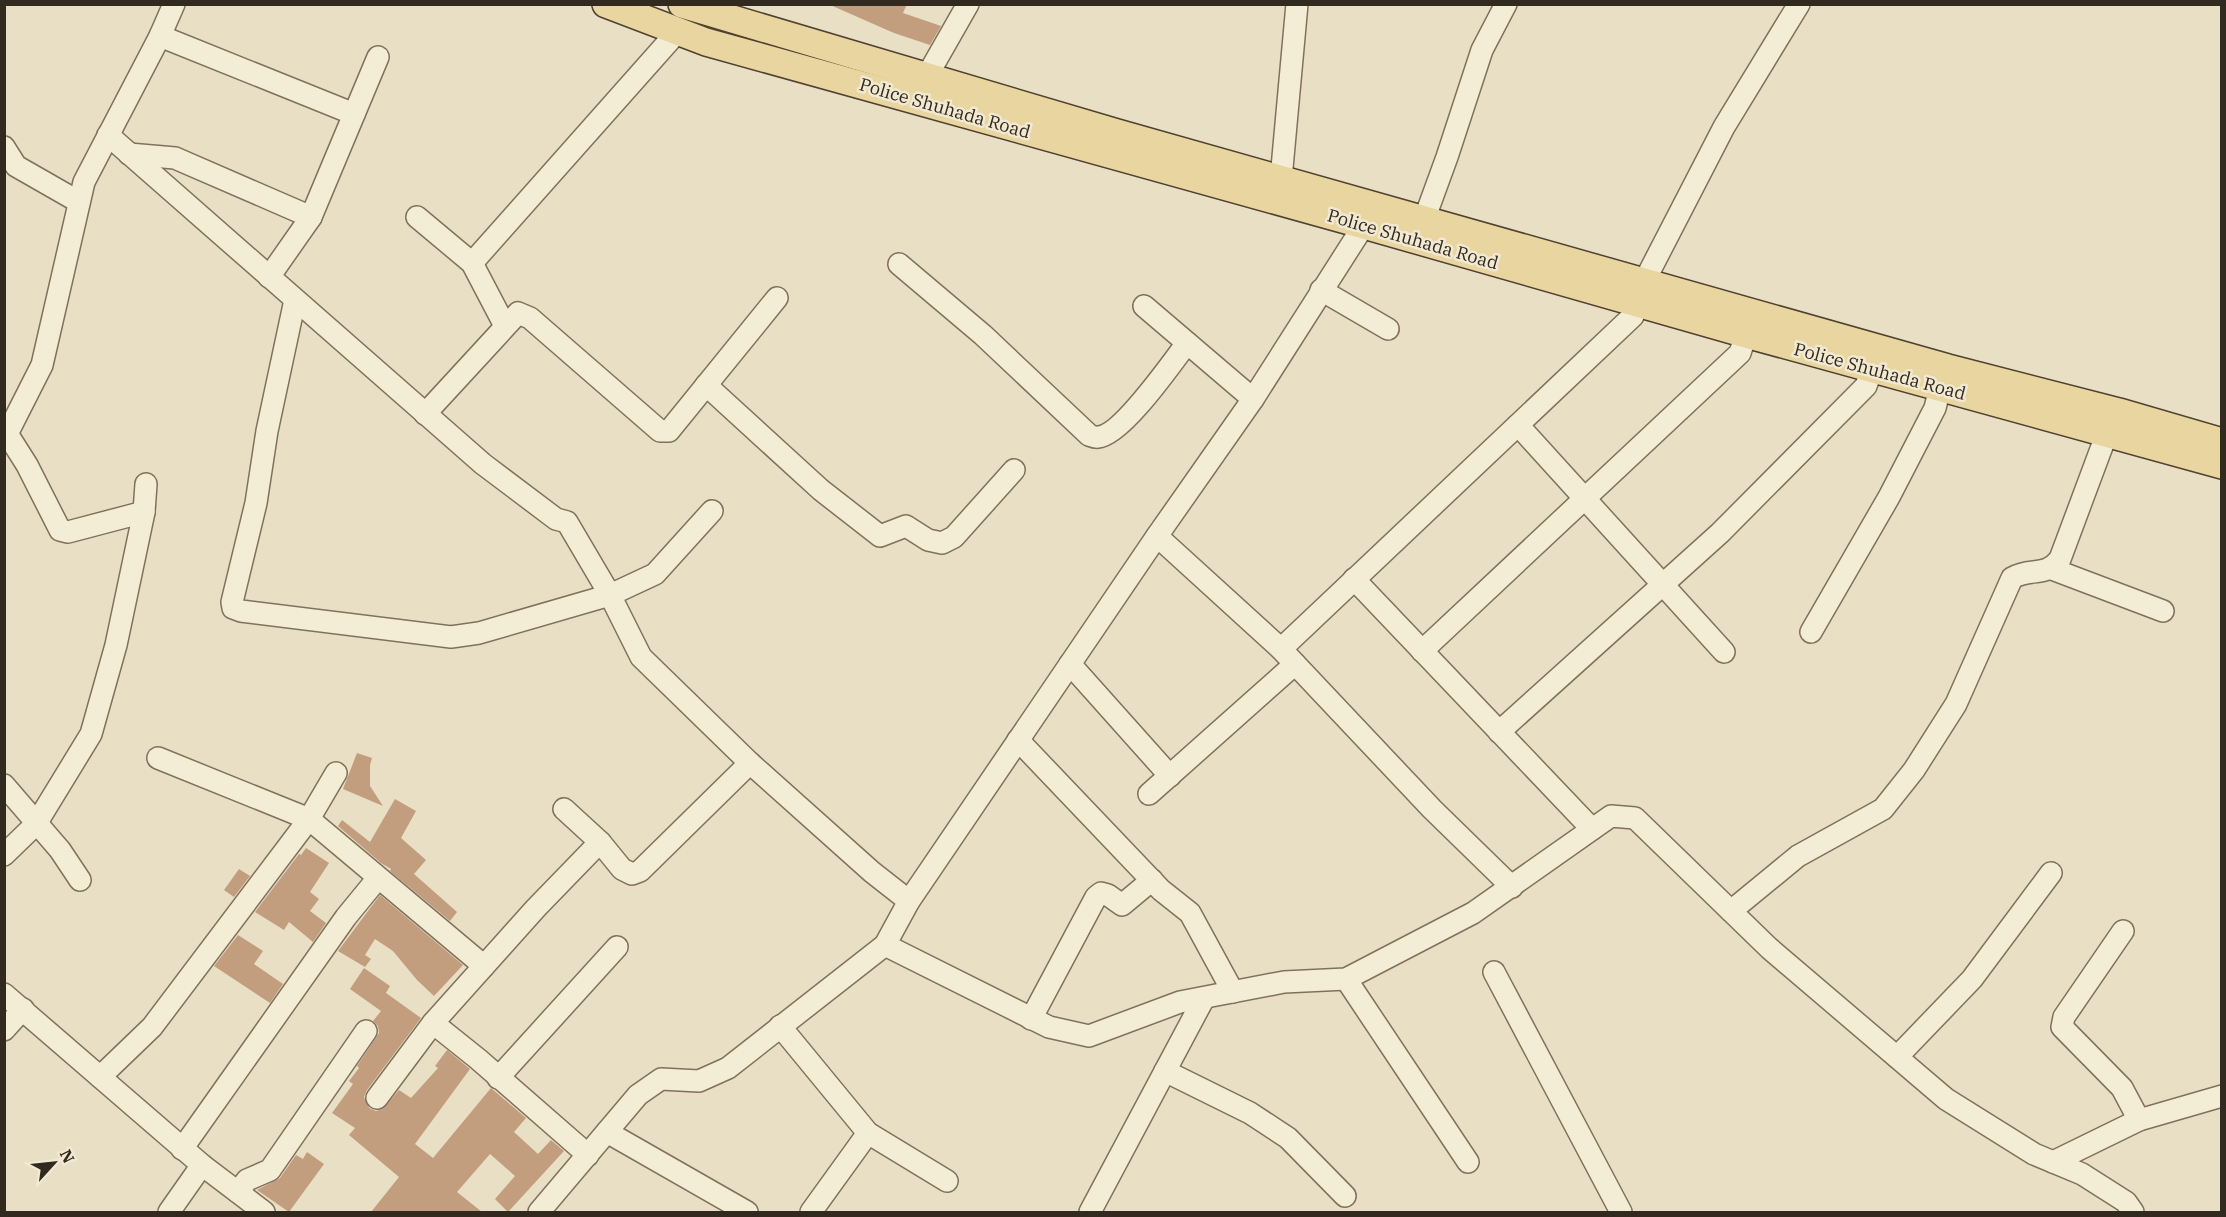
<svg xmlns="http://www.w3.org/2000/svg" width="2226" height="1217" font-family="'IBM Plex Serif',serif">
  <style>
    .building { fill: #c29e7e }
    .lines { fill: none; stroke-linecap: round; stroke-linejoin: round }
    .minor-casing { stroke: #81715c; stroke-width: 24 }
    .major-casing { stroke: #4f4030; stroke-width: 30 }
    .minor { stroke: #f4edd6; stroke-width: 21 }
    .major { stroke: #e8d59f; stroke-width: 27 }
    .labels { text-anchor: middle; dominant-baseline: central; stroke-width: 5; stroke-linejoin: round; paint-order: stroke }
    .street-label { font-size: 18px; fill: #32291f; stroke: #f1e9d2 }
  </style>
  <rect width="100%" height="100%" fill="#e8dfc4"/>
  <!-- building -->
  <g class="building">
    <path d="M 828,4 L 907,4 L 903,13 L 941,26 L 930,45 L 894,33 Z"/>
    <path d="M 357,753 L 372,758 L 370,765 L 370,786 L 383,806 L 343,789 Z"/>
    <path d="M 395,799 L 416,811 L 401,838 L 426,860 L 414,874 L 457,912 L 450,921 L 390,871 L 391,869 L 381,863 L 338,826 L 342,820 L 370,842 Z"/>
    <path d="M 306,848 L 329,863 L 310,892 L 319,899 L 310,911 L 326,923 L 313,942 L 289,922 L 284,930 L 255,912 L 299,854 L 301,855 Z"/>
    <path d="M 239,869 L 250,876 L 234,897 L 224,890 Z"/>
    <path d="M 380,895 L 463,965 L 434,996 L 417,980 L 393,951 L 375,939 L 365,955 L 371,959 L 365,967 L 338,951 Z"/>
    <path d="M 238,935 L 263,951 L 254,964 L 283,984 L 270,1003 L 214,966 Z"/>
    <path d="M 364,968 L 390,986 L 386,993 L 421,1018 L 367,1090 L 364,1097 L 369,1108 L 376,1111 L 383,1109 L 399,1090 L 411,1098 L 438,1068 L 435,1066 L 447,1050 L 470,1069 L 415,1144 L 433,1158 L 491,1088 L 526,1118 L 514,1132 L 538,1154 L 551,1140 L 564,1151 L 508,1212 L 495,1199 L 515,1176 L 490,1154 L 457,1192 L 482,1212 L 371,1212 L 399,1177 L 349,1135 L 355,1128 L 332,1113 L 353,1084 L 349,1081 L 359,1068 L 357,1066 L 379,1033 L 378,1026 L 373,1021 L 381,1011 L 350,989 Z"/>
    <path d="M 307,1152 L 324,1164 L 289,1212 L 257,1190 L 280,1178 L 296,1155 L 303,1159 Z"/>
  </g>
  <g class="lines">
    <!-- minor casing -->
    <g class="minor-casing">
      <g id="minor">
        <path d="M 160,36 L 354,114"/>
        <path d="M 927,76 L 968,4"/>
        <path d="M 108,135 L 483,464 L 556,519 L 567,522 L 610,595 L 641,657 L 750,763 L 872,872 L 909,901"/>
        <path d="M 4,147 L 16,166 L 79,202"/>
        <path d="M 129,154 L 175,158 L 311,217"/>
        <path d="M 1281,179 L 1297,4"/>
        <path d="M 417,217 L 472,263 L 505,326"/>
        <path d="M 1424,220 L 1447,157 L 1482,50 L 1506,4"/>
        <path d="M 472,263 L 678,31"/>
        <path d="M 899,264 L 983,335 L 1089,435 C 1092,436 1095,438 1098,437 C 1121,436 1172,363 1187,343"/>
        <path d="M 269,277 L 311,217 L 378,57"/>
        <path d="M 1644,282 L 1724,127 L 1799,4"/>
        <path d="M 1321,290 L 1388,329"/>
        <path d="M 295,300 L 267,431 L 256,503 L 232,602 L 233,608 L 241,611 L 451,637 L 479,633 L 610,595 L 655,574 L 712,511"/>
        <path d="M 1144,306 L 1253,399"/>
        <path d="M 706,385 L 821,490 L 880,536 L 906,526 L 928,540 L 942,543 L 954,537 L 1014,470"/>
        <path d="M 425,414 L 518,313 L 530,318 L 660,431 L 669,431 L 777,298"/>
        <path d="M 1518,425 L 1724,652"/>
        <path d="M 8,435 L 27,465 L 60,530 L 68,532 L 144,512"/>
        <path d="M 4,440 L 42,365 L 84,182 L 160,36 L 174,4"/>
        <path d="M 1157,536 L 1281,649 L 1432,809 L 1512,887"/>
        <path d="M 2052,569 L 2163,611"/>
        <path d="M 1354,579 L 1592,829"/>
        <path d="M 1811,632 L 1889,497 L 1935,408 L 1940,388"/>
        <path d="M 1281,649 L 1633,316 L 1638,302"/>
        <path d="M 1422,651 L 1740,353 L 1746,334"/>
        <path d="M 1070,664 L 1170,776"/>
        <path d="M 1499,732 L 1720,533 L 1866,386 L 1872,369"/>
        <path d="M 1018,740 L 1161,890 L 1190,913 L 1233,992"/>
        <path d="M 158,758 L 309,819 L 484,966"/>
        <path d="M 4,785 L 60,850 L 80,880"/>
        <path d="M 1149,794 L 1295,664"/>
        <path d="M 564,809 L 600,842 L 622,869 L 632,874 L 640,871 L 750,763"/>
        <path d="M 4,855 L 36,824 L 91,734 L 116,645 L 144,512 L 146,484"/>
        <path d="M 1731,911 L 1798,856 L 1883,809 L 1914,770 L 1956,704 L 2012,578 C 2031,567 2045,578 2060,559 L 2107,433"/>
        <path d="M 2123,931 L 2064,1017 L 2062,1027 L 2122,1088 L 2139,1120"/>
        <path d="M 885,945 L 1049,1027 L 1089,1036 L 1180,1002 L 1284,982 L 1346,979 L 1473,913 L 1611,816 L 1635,818 L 1769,948 L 1946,1099 L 2034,1154 L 2082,1174 L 2126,1202 L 2133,1212"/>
        <path d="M 1494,972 L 1621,1212"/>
        <path d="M 1346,979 L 1468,1162"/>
        <path d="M 4,994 L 202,1165 L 264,1212"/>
        <path d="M 1031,1019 L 1096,897 L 1101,893 L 1108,895 L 1122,905 L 1152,880"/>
        <path d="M 433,1023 L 478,1059 L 588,1155"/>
        <path d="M 780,1026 L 868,1133 L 947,1181"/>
        <path d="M 4,1030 L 23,1009"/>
        <path d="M 1897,1057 L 1972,979 L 2051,873"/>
        <path d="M 1165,1071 L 1250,1113 L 1288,1138 L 1345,1196"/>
        <path d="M 100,1077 L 152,1027 L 309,819 L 336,773"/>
        <path d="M 498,1078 L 617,947"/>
        <path d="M 377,1098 L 433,1023 L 536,908 L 600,842"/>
        <path d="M 607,1132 L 747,1212"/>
        <path d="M 182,1149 L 346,917 L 378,878"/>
        <path d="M 2053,1162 L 2139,1120 L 2222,1096"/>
        <path d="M 238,1192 L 247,1180 L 270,1170 L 366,1031"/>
        <path d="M 169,1212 L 202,1165"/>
        <path d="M 539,1212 L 638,1095 L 661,1079 L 699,1081 L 728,1068 L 885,945 L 909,901 L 1157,536 L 1253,399 L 1364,225"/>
        <path d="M 811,1212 L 868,1133"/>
        <path d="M 1090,1212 L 1204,998"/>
      </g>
    </g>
    <!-- major casing -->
    <g class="major-casing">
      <g id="major">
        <path d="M 606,4 L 706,42 L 1364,225 L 1746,334 L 2222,465"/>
        <path d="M 682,4 L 1117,133 L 1948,368 L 2119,412 L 2222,442"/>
      </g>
    </g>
    <!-- minor -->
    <use href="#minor" class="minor"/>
    <!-- major -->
    <use href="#major" class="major"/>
  </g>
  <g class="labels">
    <!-- street labels -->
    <g class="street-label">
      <text transform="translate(945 108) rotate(16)">Police Shuhada Road</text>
      <text transform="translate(1413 239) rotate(16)">Police Shuhada Road</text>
      <text transform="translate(1880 371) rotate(15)">Police Shuhada Road</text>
    </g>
  </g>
  <!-- border -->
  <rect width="2226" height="1217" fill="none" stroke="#32291f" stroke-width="12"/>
  <!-- north arrow -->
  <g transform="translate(54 1163) rotate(63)" stroke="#f1e9d2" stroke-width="4.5" paint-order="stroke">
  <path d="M0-4.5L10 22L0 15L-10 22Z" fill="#32291f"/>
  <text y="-9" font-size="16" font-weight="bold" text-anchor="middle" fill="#32291f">N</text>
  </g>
</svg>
